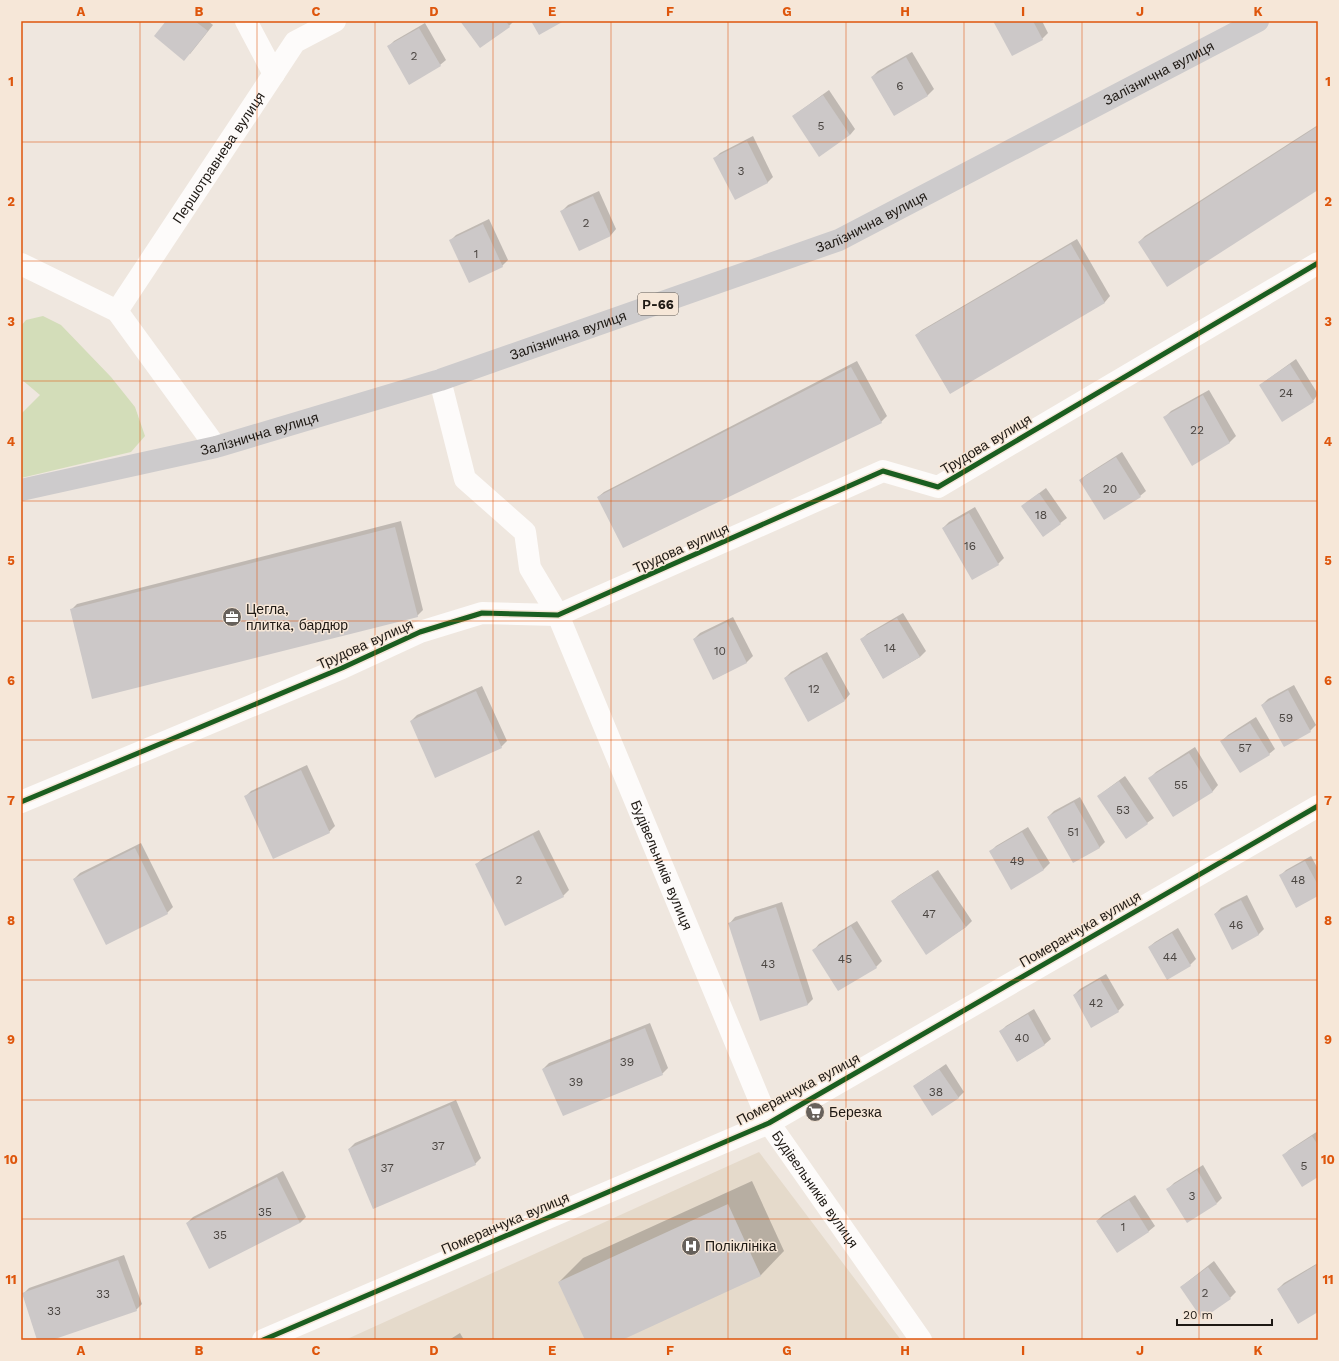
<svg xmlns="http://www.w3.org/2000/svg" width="1339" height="1361" font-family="'Work Sans',sans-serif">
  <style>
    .medical { fill: #e5dacb }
    .green { fill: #d3ddb9 }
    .shadow { fill: #0003 }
    .building { fill: #ccc8c8 }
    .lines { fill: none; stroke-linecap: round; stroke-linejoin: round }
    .minor { stroke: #fdfbfa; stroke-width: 22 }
    .major { stroke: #cdcbcc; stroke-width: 22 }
    .cycleway-casing { stroke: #f6e7d8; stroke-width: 8 }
    .cycleway { stroke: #1b5e20; stroke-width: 5 }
    .grid { fill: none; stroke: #de560c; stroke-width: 1; stroke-opacity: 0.55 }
    .labels { text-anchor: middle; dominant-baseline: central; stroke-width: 3; stroke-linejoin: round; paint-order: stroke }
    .number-label { font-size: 12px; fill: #4a4541 }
    .shield { fill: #f6e7d8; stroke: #5f574f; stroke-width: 1 }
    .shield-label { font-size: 13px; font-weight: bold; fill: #1e1914 }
    .street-label { font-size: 14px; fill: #1e1914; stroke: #f6e7d8 }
    .poi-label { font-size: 14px; fill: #1e1914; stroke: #f6e7d8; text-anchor: start }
    .neatline { fill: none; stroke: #de560c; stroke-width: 1.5 }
    .grid-label { font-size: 13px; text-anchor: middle; font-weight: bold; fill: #de560c }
  </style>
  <rect width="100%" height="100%" fill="#efe7df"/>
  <!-- medical -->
  <path class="medical" d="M 759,1152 L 901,1340 L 345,1340 Z"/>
  <!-- green -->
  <path class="green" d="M 43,316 L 61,325 L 111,377 L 135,407 L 145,436 L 131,452 L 21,478 L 21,414 L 40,395 L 21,379 L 21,326 L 26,320 Z"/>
  <!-- shadow -->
  <g class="shadow">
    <path d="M 167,21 L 208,21 L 213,25 L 190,54 Z"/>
    <path d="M 461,21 L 514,21 L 509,26 Z"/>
    <path d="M 994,21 L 1042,21 L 1048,33 L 1042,39 Z"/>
    <path d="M 425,23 L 446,60 L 440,65 L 388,47 L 394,41 Z"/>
    <path d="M 912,52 L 934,89 L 928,95 L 894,115 L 872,77 L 878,71 Z"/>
    <path d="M 829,90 L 855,129 L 850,135 L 793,116 Z"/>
    <path d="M 1318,125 L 1318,189 L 1139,242 L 1145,236 Z"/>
    <path d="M 753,136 L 773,177 L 767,183 L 715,158 L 720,153 Z"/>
    <path d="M 599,191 L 616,229 L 611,235 L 579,249 L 562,211 L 568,205 Z"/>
    <path d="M 489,219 L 508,260 L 502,266 L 451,240 L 456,235 Z"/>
    <path d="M 1077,239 L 1110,296 L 1105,302 L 950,393 L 916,335 L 922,330 Z"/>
    <path d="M 1296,359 L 1318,394 L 1313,401 L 1260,385 Z"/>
    <path d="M 857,361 L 887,416 L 881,422 L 598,497 L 604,492 Z"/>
    <path d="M 1209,390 L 1236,436 L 1230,442 L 1192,464 L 1165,417 L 1171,411 Z"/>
    <path d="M 1122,452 L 1146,491 L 1140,496 L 1080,480 L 1086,475 Z"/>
    <path d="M 1046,488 L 1067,518 L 1043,536 L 1022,506 Z"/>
    <path d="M 975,507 L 1004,558 L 998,564 L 943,528 L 949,522 Z"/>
    <path d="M 401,521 L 423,610 L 417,616 L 71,610 L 77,604 Z"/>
    <path d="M 903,613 L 926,651 L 920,657 L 883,678 L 861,640 L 867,634 Z"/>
    <path d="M 733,617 L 753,656 L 747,662 L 714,679 L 694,639 L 700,633 Z"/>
    <path d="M 827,652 L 850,694 L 845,700 L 785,678 L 791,672 Z"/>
    <path d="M 1294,685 L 1316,725 L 1310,731 L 1262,705 L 1268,699 Z"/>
    <path d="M 482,686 L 507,741 L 501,747 L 411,721 L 417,715 Z"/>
    <path d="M 1256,717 L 1275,749 L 1269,754 L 1222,741 L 1228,735 Z"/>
    <path d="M 1195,747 L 1218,785 L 1213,791 L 1173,816 L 1150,778 L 1156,772 Z"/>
    <path d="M 307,765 L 335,826 L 329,832 L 245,797 L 251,791 Z"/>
    <path d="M 1125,776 L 1154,818 L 1126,838 L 1098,796 Z"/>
    <path d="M 1080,797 L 1105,842 L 1099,848 L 1048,817 L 1054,811 Z"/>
    <path d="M 1028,827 L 1050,863 L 1044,869 L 1012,888 L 990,852 L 996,846 Z"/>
    <path d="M 539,830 L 569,890 L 563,896 L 476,865 L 482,859 Z"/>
    <path d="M 141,843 L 173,907 L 167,913 L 74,879 L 80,873 Z"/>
    <path d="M 1311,856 L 1318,869 L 1318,894 L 1280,876 L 1286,870 Z"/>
    <path d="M 938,870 L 972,921 L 966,927 L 926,953 L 892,902 L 898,896 Z"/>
    <path d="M 1247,895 L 1264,929 L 1258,935 L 1215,914 L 1221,908 Z"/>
    <path d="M 782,902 L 813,999 L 807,1005 L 730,923 L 735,917 Z"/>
    <path d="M 857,921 L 882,961 L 876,967 L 814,950 L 819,944 Z"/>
    <path d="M 1178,928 L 1196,959 L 1190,965 L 1167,978 L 1149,947 L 1155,942 Z"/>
    <path d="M 1106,974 L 1124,1005 L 1118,1011 L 1074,995 L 1080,989 Z"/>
    <path d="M 1034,1009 L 1051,1039 L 1045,1044 L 1018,1061 L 1000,1032 L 1006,1026 Z"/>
    <path d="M 650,1023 L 668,1068 L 662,1074 L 543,1069 L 549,1063 Z"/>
    <path d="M 946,1064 L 964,1092 L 958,1098 L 914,1086 Z"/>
    <path d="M 456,1100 L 481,1158 L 475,1164 L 349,1149 L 355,1143 Z"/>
    <path d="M 1318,1131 L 1318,1176 L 1284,1155 L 1289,1150 Z"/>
    <path d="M 1203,1165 L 1222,1198 L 1217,1203 L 1168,1189 L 1174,1183 Z"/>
    <path d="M 283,1171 L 306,1217 L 300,1223 L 187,1223 L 193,1217 Z"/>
    <path d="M 752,1181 L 784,1251 L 761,1275 L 619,1340 L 586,1340 L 559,1282 L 583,1258 Z"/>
    <path d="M 1135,1195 L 1155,1226 L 1149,1231 L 1117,1252 L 1097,1221 L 1103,1215 Z"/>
    <path d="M 124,1255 L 142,1304 L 136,1310 L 49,1340 L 38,1340 L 23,1294 L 29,1288 Z"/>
    <path d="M 1214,1261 L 1236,1292 L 1230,1298 L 1181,1287 Z"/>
    <path d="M 1318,1263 L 1318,1311 L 1278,1289 L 1284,1283 Z"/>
    <path d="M 460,1333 L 464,1340 L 449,1340 Z"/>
  </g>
  <!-- building -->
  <g class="building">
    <path d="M 166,21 L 195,21 L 208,31 L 184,61 L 154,36 Z"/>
    <path d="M 460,21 L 506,21 L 510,27 L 480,48 Z"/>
    <path d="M 531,21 L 564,21 L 539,35 Z"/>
    <path d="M 993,21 L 1033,21 L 1043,40 L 1012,56 Z"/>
    <path d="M 419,28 L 441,66 L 409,85 L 387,46 Z"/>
    <path d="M 906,57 L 928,96 L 894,116 L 871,77 Z"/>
    <path d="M 823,95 L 850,135 L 819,157 L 792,116 Z"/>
    <path d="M 1318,126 L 1318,190 L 1167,287 L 1138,242 Z"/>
    <path d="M 747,141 L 768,183 L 735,200 L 713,158 Z"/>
    <path d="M 593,196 L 611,236 L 579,251 L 560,211 Z"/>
    <path d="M 483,224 L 503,267 L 469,283 L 449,240 Z"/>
    <path d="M 1071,244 L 1105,303 L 950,394 L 915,335 Z"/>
    <path d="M 1290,364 L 1314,402 L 1282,422 L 1259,385 Z"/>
    <path d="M 851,367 L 882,423 L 623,548 L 597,497 Z"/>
    <path d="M 1203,395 L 1230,443 L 1192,466 L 1163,417 Z"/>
    <path d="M 1116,457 L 1141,497 L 1104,520 L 1079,480 Z"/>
    <path d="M 1039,493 L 1061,524 L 1043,537 L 1021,506 Z"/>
    <path d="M 969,513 L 999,565 L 972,580 L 942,528 Z"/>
    <path d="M 395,527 L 418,617 L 92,699 L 70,609 Z"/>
    <path d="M 897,618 L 920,657 L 883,679 L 860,639 Z"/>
    <path d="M 727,622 L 747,663 L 713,680 L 693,639 Z"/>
    <path d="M 821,657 L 845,701 L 808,722 L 784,678 Z"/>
    <path d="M 1288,690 L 1311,732 L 1284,747 L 1261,705 Z"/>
    <path d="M 476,691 L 502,748 L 435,778 L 410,721 Z"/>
    <path d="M 1250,723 L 1270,755 L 1240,773 L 1220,741 Z"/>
    <path d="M 1189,753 L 1213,792 L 1173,817 L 1148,778 Z"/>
    <path d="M 301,770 L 330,833 L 273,859 L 244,796 Z"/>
    <path d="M 1119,781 L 1148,824 L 1126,839 L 1097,796 Z"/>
    <path d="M 1074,802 L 1100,848 L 1073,863 L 1047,817 Z"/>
    <path d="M 1022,832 L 1044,870 L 1011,890 L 989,851 Z"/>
    <path d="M 533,835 L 564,897 L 505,926 L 475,864 Z"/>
    <path d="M 135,848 L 168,914 L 106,945 L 73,879 Z"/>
    <path d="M 1305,861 L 1318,885 L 1318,896 L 1296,908 L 1279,875 Z"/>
    <path d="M 931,875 L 966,927 L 926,955 L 891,901 Z"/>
    <path d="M 1241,900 L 1259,935 L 1232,950 L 1214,914 Z"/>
    <path d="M 776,907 L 808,1005 L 760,1021 L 728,923 Z"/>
    <path d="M 851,926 L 877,968 L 838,991 L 812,950 Z"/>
    <path d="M 1172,933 L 1191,966 L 1167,980 L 1148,947 Z"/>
    <path d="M 1100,979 L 1119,1012 L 1091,1028 L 1073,995 Z"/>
    <path d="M 1028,1014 L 1045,1045 L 1017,1062 L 999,1031 Z"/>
    <path d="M 645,1028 L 663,1075 L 563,1116 L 542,1069 Z"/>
    <path d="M 939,1069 L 959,1098 L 932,1116 L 913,1086 Z"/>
    <path d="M 450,1105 L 476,1165 L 373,1209 L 348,1149 Z"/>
    <path d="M 1312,1136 L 1318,1145 L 1318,1177 L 1302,1187 L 1282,1155 Z"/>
    <path d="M 1197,1170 L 1217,1204 L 1187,1223 L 1166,1189 Z"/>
    <path d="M 277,1177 L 300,1223 L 209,1269 L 186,1223 Z"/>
    <path d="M 1129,1200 L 1149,1232 L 1117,1253 L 1096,1221 Z"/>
    <path d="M 728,1204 L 761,1276 L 622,1340 L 585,1340 L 558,1282 Z"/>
    <path d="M 118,1260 L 137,1311 L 52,1340 L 37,1340 L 22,1293 Z"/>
    <path d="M 1316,1265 L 1318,1269 L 1318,1312 L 1298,1324 L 1277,1289 Z"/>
    <path d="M 1208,1267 L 1231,1299 L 1202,1319 L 1180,1287 Z"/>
  </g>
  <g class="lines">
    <!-- minor -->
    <g class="minor">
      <path d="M 246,21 L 274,74"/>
      <path d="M 21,264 L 117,311 L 216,447"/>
      <path id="s1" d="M 117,311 L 295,42 L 335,21"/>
      <path id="s2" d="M 440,380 L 465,479 L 525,532 L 530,568 L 558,615 L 769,1123 L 921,1340"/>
      <path d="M 21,802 L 342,668 L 420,632 L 482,613 L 558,615 L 883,471 L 938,487 L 1318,263"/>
      <path d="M 263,1340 L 769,1123 L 1318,806"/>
    </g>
    <!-- major -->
    <path class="major" id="s3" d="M 21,490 L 216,447 L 440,380 L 839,240 L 1258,21"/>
    <!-- cycleway casing -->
    <g class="cycleway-casing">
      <g id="cycleway">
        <path d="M 21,802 L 342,668 L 420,632 L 482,613 L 558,615 L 883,471 L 938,487 L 1318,263"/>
        <path d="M 263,1340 L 769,1123 L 1318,806"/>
      </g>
    </g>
    <!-- cycleway -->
    <use href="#cycleway" class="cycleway"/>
  </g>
  <!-- grid -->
  <path class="grid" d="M 140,21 L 140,1340M 257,21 L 257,1340M 375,21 L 375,1340M 493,21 L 493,1340M 611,21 L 611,1340M 728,21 L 728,1340M 846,21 L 846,1340M 964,21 L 964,1340M 1082,21 L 1082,1340M 1199,21 L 1199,1340M 21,142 L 1318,142M 21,261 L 1318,261M 21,381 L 1318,381M 21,501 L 1318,501M 21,621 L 1318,621M 21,740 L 1318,740M 21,860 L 1318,860M 21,980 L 1318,980M 21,1100 L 1318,1100M 21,1219 L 1318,1219"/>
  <!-- icons -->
  <defs>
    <g id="office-disc" transform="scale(1)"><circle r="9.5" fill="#67615b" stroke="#f6e7d8"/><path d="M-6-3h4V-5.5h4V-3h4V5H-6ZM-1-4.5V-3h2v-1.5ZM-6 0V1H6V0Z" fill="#fff"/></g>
    <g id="supermarket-disc" transform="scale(1)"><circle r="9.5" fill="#67615b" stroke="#f6e7d8"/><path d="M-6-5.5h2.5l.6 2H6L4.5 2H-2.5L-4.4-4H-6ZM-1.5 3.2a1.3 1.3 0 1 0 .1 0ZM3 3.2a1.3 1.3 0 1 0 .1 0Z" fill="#fff"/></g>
    <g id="hospital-disc" transform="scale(1)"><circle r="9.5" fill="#67615b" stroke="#f6e7d8"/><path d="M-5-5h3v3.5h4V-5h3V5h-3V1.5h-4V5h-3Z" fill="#fff"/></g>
  </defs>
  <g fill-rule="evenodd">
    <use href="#office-disc" x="232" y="617"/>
    <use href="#supermarket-disc" x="815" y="1112"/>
    <use href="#hospital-disc" x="691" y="1246"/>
  </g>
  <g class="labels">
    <!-- number labels -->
    <g class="number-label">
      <text x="414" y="56">2</text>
      <text x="900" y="86">6</text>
      <text x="821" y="126">5</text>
      <text x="741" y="171">3</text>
      <text x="586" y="223">2</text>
      <text x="476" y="254">1</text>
      <text x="1286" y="393">24</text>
      <text x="1197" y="430">22</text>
      <text x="1110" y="489">20</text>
      <text x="1041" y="515">18</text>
      <text x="970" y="546">16</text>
      <text x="890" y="648">14</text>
      <text x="720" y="651">10</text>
      <text x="814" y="689">12</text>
      <text x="1286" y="718">59</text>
      <text x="1245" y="748">57</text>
      <text x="1181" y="785">55</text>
      <text x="1123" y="810">53</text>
      <text x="1073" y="832">51</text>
      <text x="1017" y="861">49</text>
      <text x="519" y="880">2</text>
      <text x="1298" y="880">48</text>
      <text x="929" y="914">47</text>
      <text x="1236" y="925">46</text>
      <text x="1170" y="957">44</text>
      <text x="845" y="959">45</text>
      <text x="768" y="964">43</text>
      <text x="1096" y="1003">42</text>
      <text x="1022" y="1038">40</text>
      <text x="627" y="1062">39</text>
      <text x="576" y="1082">39</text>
      <text x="936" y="1092">38</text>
      <text x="438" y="1146">37</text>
      <text x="1304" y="1166">5</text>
      <text x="387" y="1168">37</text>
      <text x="1192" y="1196">3</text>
      <text x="265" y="1212">35</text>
      <text x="1123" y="1227">1</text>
      <text x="220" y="1235">35</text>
      <text x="1205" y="1293">2</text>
      <text x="103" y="1294">33</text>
      <text x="54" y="1311">33</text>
    </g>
    <!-- shield labels -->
    <rect class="shield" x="638" y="293" width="40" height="22" rx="3"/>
    <g class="shield-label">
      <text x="658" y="304">Р-66</text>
    </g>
    <!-- street labels -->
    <g class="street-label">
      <text stroke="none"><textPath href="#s3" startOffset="1217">Залізнична вулиця</textPath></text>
      <text stroke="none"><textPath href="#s1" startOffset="184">Першотравнева вулиця</textPath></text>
      <text stroke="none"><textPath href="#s3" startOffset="893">Залізнична вулиця</textPath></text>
      <text stroke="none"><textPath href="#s3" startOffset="569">Залізнична вулиця</textPath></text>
      <text stroke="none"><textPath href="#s3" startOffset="245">Залізнична вулиця</textPath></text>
      <text transform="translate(986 444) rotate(-31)">Трудова вулиця</text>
      <text transform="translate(681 548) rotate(-24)">Трудова вулиця</text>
      <text transform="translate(365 644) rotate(-24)">Трудова вулиця</text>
      <text stroke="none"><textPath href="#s2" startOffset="544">Будівельників вулиця</textPath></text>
      <text transform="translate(1080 929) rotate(-30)">Померанчука вулиця</text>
      <text transform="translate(798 1089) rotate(-28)">Померанчука вулиця</text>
      <text stroke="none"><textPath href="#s2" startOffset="904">Будівельників вулиця</textPath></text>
      <text transform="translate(505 1223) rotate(-23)">Померанчука вулиця</text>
    </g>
    <!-- poi labels -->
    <g class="poi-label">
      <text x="246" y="609">Цегла,<tspan x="246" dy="16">плитка, бардюр</tspan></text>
      <text x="829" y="1112">Березка</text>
      <text x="705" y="1246">Поліклініка</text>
    </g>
  </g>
  <!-- border -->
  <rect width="1339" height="1361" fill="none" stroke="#f6e7d8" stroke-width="44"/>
  <!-- scale -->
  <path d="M1177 1319v6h95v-6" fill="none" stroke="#1e1914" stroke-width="2"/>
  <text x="1183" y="1319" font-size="12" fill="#1e1914" stroke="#f6e7d8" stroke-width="3" paint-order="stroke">20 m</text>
  <rect x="22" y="22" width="1295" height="1317" class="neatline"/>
  <g class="grid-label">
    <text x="81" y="16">A</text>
    <text x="199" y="16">B</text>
    <text x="316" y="16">C</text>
    <text x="434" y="16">D</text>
    <text x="552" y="16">E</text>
    <text x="670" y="16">F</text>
    <text x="787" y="16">G</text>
    <text x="905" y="16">H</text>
    <text x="1023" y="16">I</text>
    <text x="1140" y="16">J</text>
    <text x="1258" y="16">K</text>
    <text x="11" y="86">1</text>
    <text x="1328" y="86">1</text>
    <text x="11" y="206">2</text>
    <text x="1328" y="206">2</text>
    <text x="11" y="326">3</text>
    <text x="1328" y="326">3</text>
    <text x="11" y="446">4</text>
    <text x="1328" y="446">4</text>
    <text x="11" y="565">5</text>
    <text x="1328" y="565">5</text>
    <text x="11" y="685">6</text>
    <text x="1328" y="685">6</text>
    <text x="11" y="805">7</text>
    <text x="1328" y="805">7</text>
    <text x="11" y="925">8</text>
    <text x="1328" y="925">8</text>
    <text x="11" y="1044">9</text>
    <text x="1328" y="1044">9</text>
    <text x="11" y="1164">10</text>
    <text x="1328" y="1164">10</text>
    <text x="11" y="1284">11</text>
    <text x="1328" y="1284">11</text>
    <text x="81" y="1355">A</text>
    <text x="199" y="1355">B</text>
    <text x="316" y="1355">C</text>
    <text x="434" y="1355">D</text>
    <text x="552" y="1355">E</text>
    <text x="670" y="1355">F</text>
    <text x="787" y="1355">G</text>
    <text x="905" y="1355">H</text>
    <text x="1023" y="1355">I</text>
    <text x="1140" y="1355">J</text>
    <text x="1258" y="1355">K</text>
  </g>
</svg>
